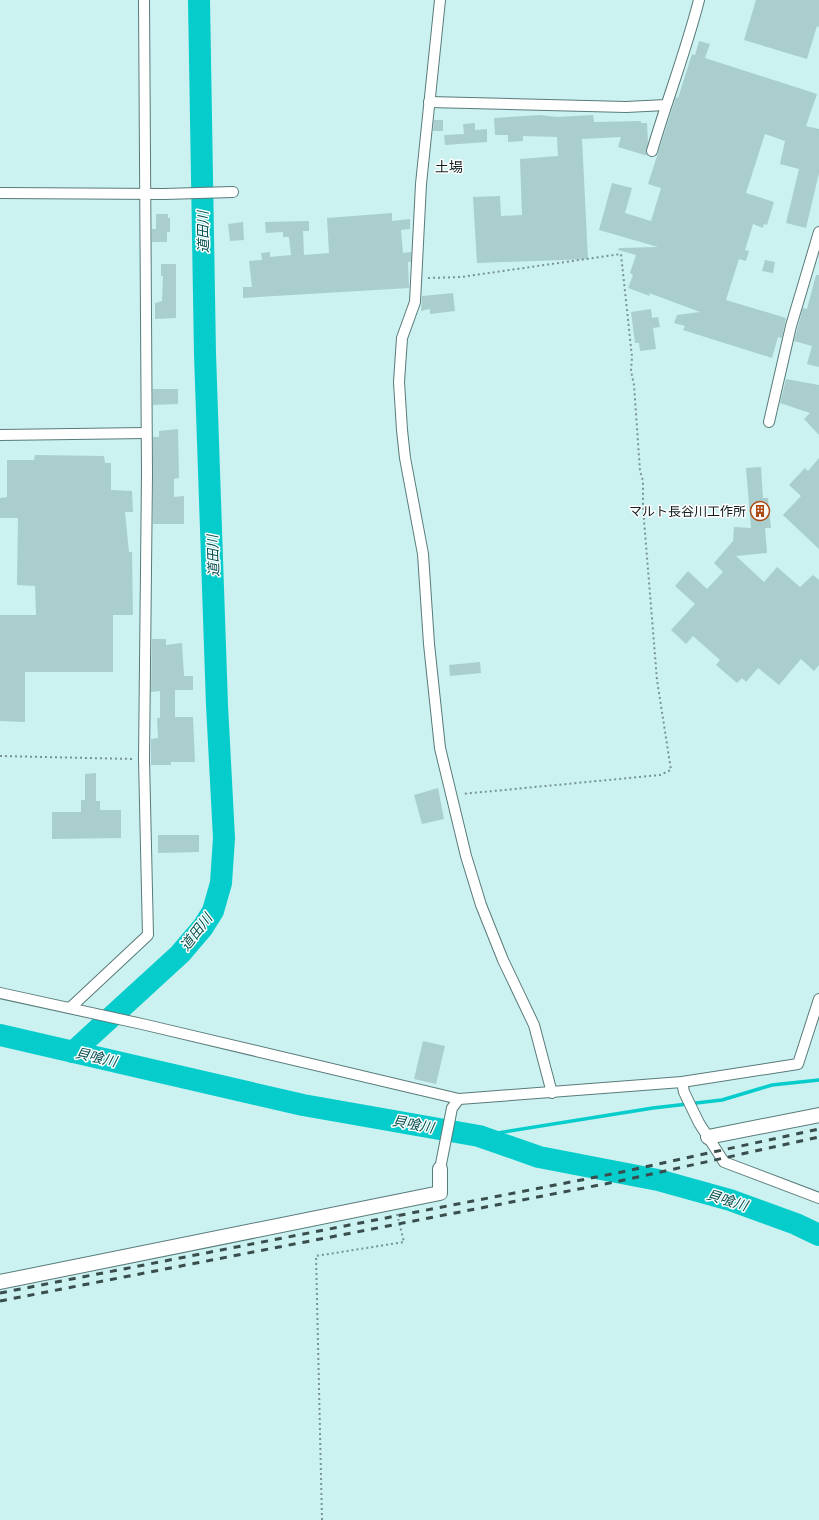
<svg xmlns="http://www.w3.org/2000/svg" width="819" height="1520" font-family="Helvetica,'Noto Sans JP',sans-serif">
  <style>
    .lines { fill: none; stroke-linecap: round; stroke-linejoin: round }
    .stream { stroke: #06cccb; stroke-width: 3.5 }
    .river { stroke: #06cccb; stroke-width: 22 }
    .building { fill: #a9cecd }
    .street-casing { stroke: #597b7a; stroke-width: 12 }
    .secondary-casing { stroke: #597b7a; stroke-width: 16 }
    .path { stroke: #789392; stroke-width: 2; stroke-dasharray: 2 3; stroke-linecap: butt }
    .street { stroke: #fff; stroke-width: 10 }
    .secondary { stroke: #fff; stroke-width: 14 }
    .rail { stroke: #394d4c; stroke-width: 3; stroke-dasharray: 7 7; stroke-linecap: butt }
    .labels { text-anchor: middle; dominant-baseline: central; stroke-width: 3; stroke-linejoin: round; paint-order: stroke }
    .poi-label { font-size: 13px; fill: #101e1e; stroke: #fff; text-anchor: end }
    .neighbourhood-label { font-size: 14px; fill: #101e1e; stroke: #fff }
    .water-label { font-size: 14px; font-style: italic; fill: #095151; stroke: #fff }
  </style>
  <rect width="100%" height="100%" fill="#cbf1f0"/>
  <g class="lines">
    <!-- stream -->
    <path class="stream" d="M 479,1136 L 653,1108 L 722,1100 L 772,1085 L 819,1080"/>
    <!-- river -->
    <g class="river">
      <path d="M 0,1035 L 303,1105 L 479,1136 L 539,1157 L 658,1180 L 730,1200 L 796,1224 L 819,1235"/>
      <path d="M 73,1052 L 180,954 L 203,927 L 213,911 L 221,883 L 224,838 L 217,705 L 205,354 L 199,0"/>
    </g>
  </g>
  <!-- building -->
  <g class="building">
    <path d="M 756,0 L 819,0 L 819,27 L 817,26 L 807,59 L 744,40 Z"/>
    <path d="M 699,41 L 710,44 L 705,58 L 817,94 L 806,126 L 819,129 L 819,173 L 806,228 L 786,223 L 799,169 L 780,164 L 785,141 L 765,134 L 746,193 L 774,202 L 767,225 L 764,224 L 763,228 L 753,224 L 745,250 L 749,251 L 746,261 L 739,259 L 726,300 L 786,318 L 782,338 L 778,337 L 772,358 L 683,330 L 685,326 L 674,323 L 677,315 L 700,312 L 649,293 L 650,296 L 628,288 L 633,275 L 630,273 L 636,255 L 618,250 L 619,248 L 658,247 L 599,230 L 612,183 L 632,188 L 625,213 L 651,221 L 661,188 L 648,184 L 676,97 L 678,98 L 692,54 L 695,55 Z"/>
    <path d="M 540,115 L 557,117 L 593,115 L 594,122 L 641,121 L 641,123 L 647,123 L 648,142 L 646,152 L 648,156 L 618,147 L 621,137 L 582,139 L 588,259 L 477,263 L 473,197 L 500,196 L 501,216 L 522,215 L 520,159 L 558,156 L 557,137 L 523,136 L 523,141 L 508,142 L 508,135 L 495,135 L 494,118 Z"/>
    <path d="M 434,120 L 443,120 L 443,131 L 433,131 Z"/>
    <path d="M 475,123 L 475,130 L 487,129 L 487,142 L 445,145 L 444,135 L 464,134 L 463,124 Z"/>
    <path d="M 392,213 L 392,221 L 410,219 L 410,229 L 401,230 L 403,253 L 411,252 L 411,262 L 408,262 L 409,288 L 243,298 L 243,287 L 252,287 L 249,261 L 262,260 L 261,253 L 270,252 L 270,257 L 291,255 L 289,237 L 283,237 L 283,232 L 266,233 L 265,222 L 309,221 L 309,231 L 303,231 L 304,255 L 329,253 L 327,218 Z"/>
    <path d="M 156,214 L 168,214 L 168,218 L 170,218 L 170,232 L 167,232 L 167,242 L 152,242 L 152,229 L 156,229 Z"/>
    <path d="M 243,222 L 244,240 L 230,241 L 228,224 Z"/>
    <path d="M 765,260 L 775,262 L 773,273 L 762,271 Z"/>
    <path d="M 161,264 L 176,264 L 176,318 L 155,319 L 155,303 L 162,301 L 163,276 L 161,276 Z"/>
    <path d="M 816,275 L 819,275 L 819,367 L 807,364 L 812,346 L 794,341 L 803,308 L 807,309 Z"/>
    <path d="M 453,293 L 455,311 L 430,314 L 430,309 L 421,311 L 422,296 Z"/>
    <path d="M 651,309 L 652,318 L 658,317 L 660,327 L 653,328 L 656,349 L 640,351 L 639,343 L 635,343 L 631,312 Z"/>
    <path d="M 786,379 L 819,385 L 819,435 L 804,419 L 810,413 L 780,403 Z"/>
    <path d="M 153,389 L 178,389 L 178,404 L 153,405 Z"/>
    <path d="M 178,429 L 179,478 L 174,479 L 174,497 L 184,496 L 184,524 L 153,524 L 153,437 L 159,437 L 159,431 Z"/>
    <path d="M 35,455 L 104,456 L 105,463 L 111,463 L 111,490 L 132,491 L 133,512 L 125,512 L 129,552 L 132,552 L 133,615 L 113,615 L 113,672 L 25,672 L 25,722 L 0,721 L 0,615 L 36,615 L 35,586 L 17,585 L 18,518 L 0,518 L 0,498 L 7,497 L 7,460 L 34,460 Z"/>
    <path d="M 819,458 L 819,549 L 783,515 L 801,496 L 789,485 L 805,468 L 808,471 Z"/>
    <path d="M 761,467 L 763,498 L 768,498 L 771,528 L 765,528 L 767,553 L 736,556 L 764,582 L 777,567 L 800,587 L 813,575 L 819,580 L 819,665 L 814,671 L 801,659 L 779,685 L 758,668 L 746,682 L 742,678 L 737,683 L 716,665 L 720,660 L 693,636 L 686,644 L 671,630 L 695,604 L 675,586 L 688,571 L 707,589 L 723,572 L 714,563 L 733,541 L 734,527 L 751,528 L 746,468 Z"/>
    <path d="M 152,639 L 166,639 L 166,645 L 182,643 L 184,676 L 193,676 L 193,690 L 175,690 L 175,717 L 193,717 L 195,762 L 171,762 L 171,765 L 151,765 L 151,739 L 158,738 L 157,718 L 160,718 L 160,691 L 151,692 Z"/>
    <path d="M 480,662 L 481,673 L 450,676 L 449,665 Z"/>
    <path d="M 96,773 L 96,801 L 100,801 L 100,810 L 121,810 L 121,838 L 52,839 L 52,812 L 81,812 L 81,800 L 85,800 L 85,774 Z"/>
    <path d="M 438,788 L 444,819 L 422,824 L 414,795 Z"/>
    <path d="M 158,835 L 199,835 L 199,852 L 158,853 Z"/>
    <path d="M 423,1041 L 445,1046 L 436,1084 L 414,1079 Z"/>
  </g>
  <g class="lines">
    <!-- street casing -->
    <g class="street-casing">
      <g id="street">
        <path d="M 440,0 L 421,184 L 415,302 L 402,338 L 399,382 L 402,430 L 405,458 L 423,554 L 429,644 L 440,748 L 466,856 L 481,905 L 503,960 L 534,1025 L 552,1093"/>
        <path d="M 429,102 L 626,107 L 666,105"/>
        <path d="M 652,151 C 667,100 686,51 699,0"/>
        <path d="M 0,193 L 164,194 L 233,192"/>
        <path d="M 769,422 L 791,326 L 819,232"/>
        <path d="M 0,435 L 146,433"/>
        <path d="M 0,993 L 142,1024 L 459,1099 L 682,1082 L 798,1064 L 819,999"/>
        <path d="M 70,1008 L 148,935 L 144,759 L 147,474 L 144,0"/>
        <path d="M 682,1082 L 684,1092 L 699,1123 L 724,1162 L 819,1198"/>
        <path d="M 440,1169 L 452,1108 L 459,1099"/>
      </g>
    </g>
    <!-- secondary casing -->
    <g class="secondary-casing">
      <g id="secondary">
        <path d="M 708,1137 L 819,1115"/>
        <path d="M 0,1282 L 440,1193 L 440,1169"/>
      </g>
    </g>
    <!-- path -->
    <g class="path">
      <path d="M 428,278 L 461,277 L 621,254 L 632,357 L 631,371 L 634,385 L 640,471 L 643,481 L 643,508 L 657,680 L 671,770 L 660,775 L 462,794"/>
      <path d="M 0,756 L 133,759"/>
      <path d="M 322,1520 L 316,1256 L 404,1242 L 397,1214"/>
    </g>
    <!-- street -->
    <use href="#street" class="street"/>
    <!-- secondary -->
    <use href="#secondary" class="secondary"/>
    <!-- rail -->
    <g class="rail">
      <path d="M 0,1293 L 617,1173 L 819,1129"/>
      <path d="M 0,1301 L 615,1182 L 819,1137"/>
    </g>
  </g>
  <!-- icons -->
  <defs>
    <g id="building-ring" transform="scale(1)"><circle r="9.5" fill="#fff" stroke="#ad4a12" stroke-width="1.5"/><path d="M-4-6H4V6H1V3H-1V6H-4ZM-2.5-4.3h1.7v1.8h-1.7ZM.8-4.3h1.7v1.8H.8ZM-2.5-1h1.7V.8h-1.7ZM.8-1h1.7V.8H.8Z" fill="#ad4a12"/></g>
  </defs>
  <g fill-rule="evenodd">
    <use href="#building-ring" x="760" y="511"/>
  </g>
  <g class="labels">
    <!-- poi labels -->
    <g class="poi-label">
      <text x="746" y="511">マルト長谷川工作所</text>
    </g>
    <!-- neighbourhood labels -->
    <g class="neighbourhood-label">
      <text x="449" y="167">土場</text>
    </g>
    <!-- water labels -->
    <g class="water-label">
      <text transform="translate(203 232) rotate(-91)">道田川</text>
      <text transform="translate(213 556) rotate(-92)">道田川</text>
      <text transform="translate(196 932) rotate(-52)">道田川</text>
      <text transform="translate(96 1057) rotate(13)">貝喰川</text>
      <text transform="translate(413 1124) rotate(10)">貝喰川</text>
      <text transform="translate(727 1200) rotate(17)">貝喰川</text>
    </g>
  </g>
</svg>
